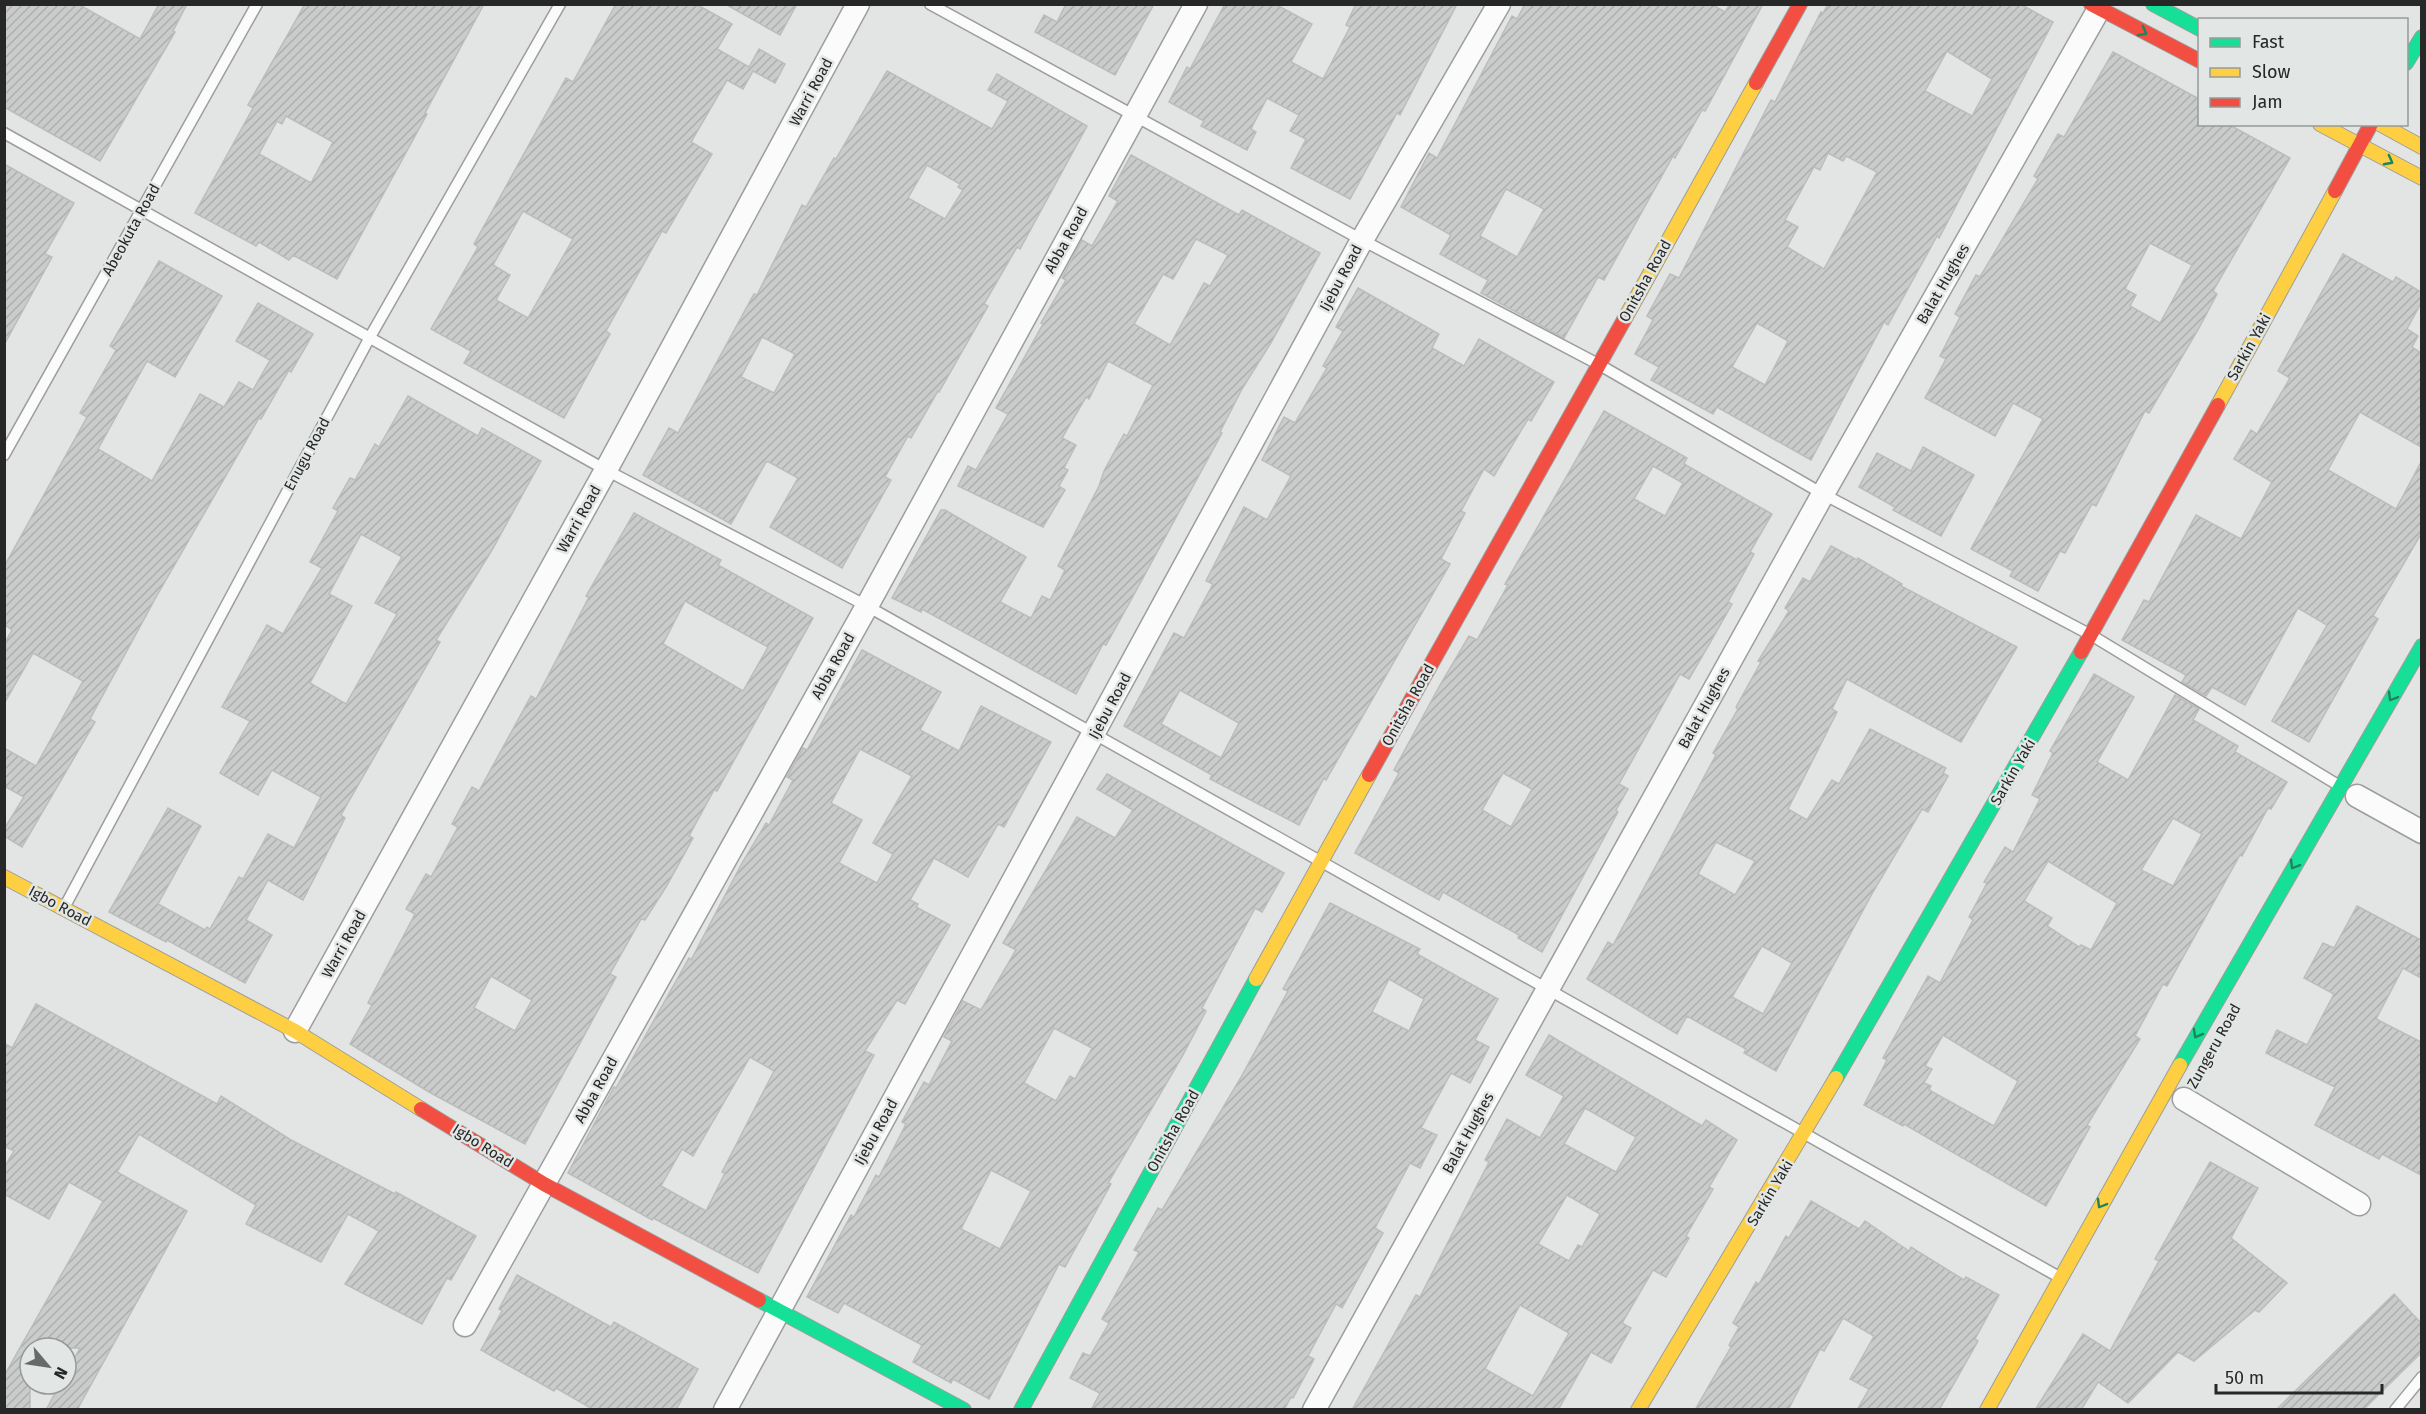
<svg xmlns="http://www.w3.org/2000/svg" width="2426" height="1414" font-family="'Fira Sans',sans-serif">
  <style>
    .building { fill: url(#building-hatch); stroke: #bbbcbc; stroke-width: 1.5; fill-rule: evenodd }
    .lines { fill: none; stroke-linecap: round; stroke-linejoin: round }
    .lane-casing { stroke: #9c9e9d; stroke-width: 13 }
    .street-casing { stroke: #9c9e9d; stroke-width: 25 }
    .fast-casing { stroke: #9c9e9d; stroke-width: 16 }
    .slow-casing { stroke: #9c9e9d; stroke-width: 16 }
    .jam-casing { stroke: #9c9e9d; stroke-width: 16 }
    .lane { stroke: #fbfbfb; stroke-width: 10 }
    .street { stroke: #fbfbfb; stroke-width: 22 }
    .fast { stroke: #16e098; stroke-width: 14 }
    .slow { stroke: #ffcf43; stroke-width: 14 }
    .jam { stroke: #f24e42; stroke-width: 14 }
    .oneway { stroke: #1e845f }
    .labels { text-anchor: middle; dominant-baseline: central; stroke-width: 5; stroke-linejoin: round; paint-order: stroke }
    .street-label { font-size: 15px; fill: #262726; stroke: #e2e6e4 }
  </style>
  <defs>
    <pattern id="building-hatch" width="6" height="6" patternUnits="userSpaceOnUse" patternTransform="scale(1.5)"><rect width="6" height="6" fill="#cacccb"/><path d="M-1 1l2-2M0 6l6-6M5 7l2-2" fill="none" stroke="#adafae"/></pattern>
  </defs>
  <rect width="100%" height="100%" fill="#e3e5e4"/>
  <!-- building -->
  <g class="building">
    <path d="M 4,4 L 78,4 L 140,39 L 159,4 L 187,4 L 173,31 L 175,32 L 100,161 L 4,107 Z"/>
    <path d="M 305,4 L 484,4 L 425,113 L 427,114 L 337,279 L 293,255 L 289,260 L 259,242 L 256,246 L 195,213 L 253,108 L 248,105 ZM 286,116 L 333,142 L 311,183 L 259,154 L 277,121 L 282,124 Z"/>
    <path d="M 616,4 L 696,4 L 732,24 L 717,49 L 749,67 L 759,49 L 785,64 L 775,83 L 753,71 L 743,89 L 727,80 L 691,142 L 712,154 L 666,233 L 662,231 L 606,331 L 610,334 L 564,418 L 464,363 L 471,351 L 431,329 L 478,247 L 474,244 L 566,78 L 573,82 ZM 523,211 L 573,239 L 528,318 L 496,300 L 510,275 L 493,265 Z"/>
    <path d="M 725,4 L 797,4 L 780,35 Z"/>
    <path d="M 1066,4 L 1154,4 L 1115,75 L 1035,32 L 1044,15 L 1057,22 Z"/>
    <path d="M 1225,4 L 1275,4 L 1312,24 L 1291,62 L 1323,79 L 1350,27 L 1346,25 L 1356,4 L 1457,4 L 1400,115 L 1397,113 L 1350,199 L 1291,168 L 1306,139 L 1290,131 L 1299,115 L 1267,98 L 1251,129 L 1256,132 L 1247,150 L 1201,126 L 1204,121 L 1169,102 L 1187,67 L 1190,69 Z"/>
    <path d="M 1525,4 L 1711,4 L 1725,12 L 1730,4 L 1763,4 L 1705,111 L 1702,110 L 1675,158 L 1673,156 L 1604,280 L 1598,277 L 1564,338 L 1481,293 L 1488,280 L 1440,254 L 1451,235 L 1401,207 L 1429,153 L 1437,158 L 1512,16 L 1517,19 ZM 1506,189 L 1544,209 L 1517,257 L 1480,236 Z"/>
    <path d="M 1828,4 L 2020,4 L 2053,22 L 1939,238 L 1937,236 L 1888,325 L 1884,322 L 1811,460 L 1717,407 L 1713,414 L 1651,380 L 1659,367 L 1635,354 L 1653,320 L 1647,316 L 1670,274 L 1679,278 L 1771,100 L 1775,102 L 1821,12 L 1823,13 ZM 1947,51 L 1992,79 L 1972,116 L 1925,91 ZM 1828,153 L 1843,161 L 1846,156 L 1877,172 L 1824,269 L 1787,247 L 1798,227 L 1785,220 L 1814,167 L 1820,170 ZM 1757,323 L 1788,341 L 1765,385 L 1732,367 Z"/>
    <path d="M 2113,52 L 2199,99 L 2199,124 L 2228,124 L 2290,158 L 2213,291 L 2217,294 L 2199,328 L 2149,413 L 2145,411 L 2096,506 L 2092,504 L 2065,553 L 2060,551 L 2038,591 L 2010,576 L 2013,571 L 1971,549 L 2043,419 L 2013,403 L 1995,436 L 1925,398 L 1946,359 L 1940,356 L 1960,317 L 1955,314 L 1976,275 L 1980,277 L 2038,179 L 2034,176 L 2058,134 L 2064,137 ZM 2150,243 L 2192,265 L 2160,323 L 2130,306 L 2136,295 L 2125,289 Z"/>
    <path d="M 887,71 L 992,129 L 1008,101 L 988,90 L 997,74 L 1087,126 L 1020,249 L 1017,247 L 984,304 L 988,306 L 939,392 L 938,391 L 911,438 L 908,436 L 885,477 L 891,480 L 842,568 L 770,527 L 798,478 L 769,462 L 766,462 L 731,524 L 643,475 L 669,428 L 678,433 L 754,294 L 757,295 L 802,205 L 806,207 L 834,158 L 836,159 ZM 927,165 L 960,184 L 958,187 L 963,190 L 945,219 L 908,198 ZM 762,337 L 795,354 L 774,393 L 741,377 Z"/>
    <path d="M 1131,155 L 1239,215 L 1242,210 L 1320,253 L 1272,341 L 1242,389 L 1220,432 L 1222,433 L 1131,600 L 1106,645 L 1103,644 L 1076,694 L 922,609 L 921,612 L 892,598 L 941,510 L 945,510 L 1026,557 L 1000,602 L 1031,618 L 1042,596 L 1050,600 L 1065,570 L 1058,566 L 1099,486 L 1104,471 L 1124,434 L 1127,436 L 1153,385 L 1108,361 L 1089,399 L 1086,397 L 1062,438 L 1076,445 L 1064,468 L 1068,470 L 1059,486 L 1065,490 L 1043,527 L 958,486 L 968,466 L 976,470 L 1008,414 L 996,408 L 1043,324 L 1041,323 L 1066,280 L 1062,278 L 1082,240 L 1092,246 L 1118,201 L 1109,196 ZM 1196,239 L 1228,255 L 1210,286 L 1204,283 L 1170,345 L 1134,324 L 1163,274 L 1173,279 Z"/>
    <path d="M 4,164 L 74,203 L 45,254 L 52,257 L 4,345 Z"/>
    <path d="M 2343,254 L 2393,282 L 2396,277 L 2421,292 L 2421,303 L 2407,329 L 2418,336 L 2412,347 L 2421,353 L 2421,447 L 2360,412 L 2328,470 L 2396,509 L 2421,462 L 2421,534 L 2373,616 L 2378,619 L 2309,742 L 2272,721 L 2327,625 L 2298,608 L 2245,705 L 2212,687 L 2206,696 L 2182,682 L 2186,675 L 2122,640 L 2144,600 L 2149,602 L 2196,515 L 2241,539 L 2272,482 L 2234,459 L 2251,430 L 2257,434 L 2290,378 L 2278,371 Z"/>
    <path d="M 159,261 L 222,296 L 175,377 L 147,361 L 98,449 L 152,481 L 200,394 L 224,407 L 239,382 L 253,390 L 270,360 L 236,341 L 258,303 L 313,334 L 291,372 L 289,370 L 261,419 L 259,418 L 155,599 L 90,719 L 95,722 L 22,847 L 4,836 L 4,829 L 24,797 L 4,786 L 4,748 L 36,766 L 83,681 L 33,653 L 4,704 L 4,644 L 12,630 L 5,625 L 5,565 L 87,417 L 80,413 L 116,350 L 110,346 Z"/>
    <path d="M 1358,288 L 1439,334 L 1432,348 L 1464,366 L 1479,339 L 1554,382 L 1531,421 L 1528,419 L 1494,476 L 1484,469 L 1461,511 L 1465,513 L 1441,559 L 1450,564 L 1326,780 L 1324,778 L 1299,825 L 1210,779 L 1212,775 L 1124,726 L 1174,633 L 1184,638 L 1213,584 L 1206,581 L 1244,507 L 1267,520 L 1291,476 L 1262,460 L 1284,417 L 1295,423 L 1327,368 L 1323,366 L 1343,331 L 1336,327 ZM 1180,690 L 1239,723 L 1221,758 L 1161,724 Z"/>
    <path d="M 408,396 L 478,436 L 482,428 L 541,461 L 492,550 L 436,640 L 440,642 L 341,815 L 345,818 L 303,900 L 268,880 L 246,920 L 272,935 L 245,983 L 167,940 L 166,942 L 109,912 L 168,808 L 201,826 L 158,904 L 205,930 L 207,927 L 210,929 L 239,877 L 243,879 L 268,834 L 294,848 L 321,797 L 272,770 L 258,795 L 220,773 L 250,721 L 222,707 L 267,625 L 283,634 L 322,568 L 310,562 L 338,511 L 333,508 L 350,478 L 355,480 L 375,444 L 379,447 ZM 361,534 L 402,557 L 375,603 L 397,614 L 346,704 L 310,683 L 352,606 L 329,594 Z"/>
    <path d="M 1604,411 L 1687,458 L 1684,464 L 1772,514 L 1750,552 L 1754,554 L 1728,602 L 1732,604 L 1710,643 L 1689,679 L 1680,674 L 1619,784 L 1628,789 L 1616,810 L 1618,812 L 1542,952 L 1518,938 L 1519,935 L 1443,892 L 1439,900 L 1355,853 L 1399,773 L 1394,770 L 1440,685 L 1469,636 L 1477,640 L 1508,585 L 1505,584 ZM 1653,466 L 1683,483 L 1665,516 L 1634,499 ZM 1503,773 L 1532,789 L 1511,827 L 1482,810 Z"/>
    <path d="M 1923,447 L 1974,475 L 1941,536 L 1893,510 L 1895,507 L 1859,487 L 1877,453 L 1911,471 Z"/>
    <path d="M 634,513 L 721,560 L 718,565 L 813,618 L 717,791 L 714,790 L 689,836 L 693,838 L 666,887 L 645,920 L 641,919 L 610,974 L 616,977 L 525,1144 L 429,1092 L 350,1044 L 372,1005 L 368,1003 L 415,914 L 406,909 L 426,874 L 431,877 L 458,827 L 452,824 L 472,787 L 479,791 L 531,696 L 536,699 L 589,597 L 586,596 ZM 685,601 L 768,647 L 743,691 L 663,644 ZM 491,976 L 532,1000 L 515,1031 L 474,1008 Z"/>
    <path d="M 1831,546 L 1857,560 L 1858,558 L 1902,584 L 1901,586 L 2017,647 L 1961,742 L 1847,679 L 1832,709 L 1837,712 L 1788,809 L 1807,820 L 1832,780 L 1839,784 L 1870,729 L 1946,768 L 1943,773 L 1948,776 L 1928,812 L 1922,809 L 1873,892 L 1776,1071 L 1744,1053 L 1746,1049 L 1687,1016 L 1677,1034 L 1587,979 L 1608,942 L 1613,945 L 1716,755 L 1713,753 L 1738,709 L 1736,707 L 1761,662 L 1758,661 L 1789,611 L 1785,608 L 1803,578 L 1810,582 ZM 1716,842 L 1755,861 L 1735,895 L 1698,874 ZM 1762,946 L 1792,963 L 1763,1014 L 1732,997 Z"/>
    <path d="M 862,650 L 941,692 L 920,730 L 959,751 L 981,706 L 1051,742 L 1004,827 L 998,824 L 968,877 L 934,858 L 910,900 L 918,904 L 916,907 L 950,925 L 905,1004 L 897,1000 L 865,1051 L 874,1055 L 758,1273 L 653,1218 L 652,1220 L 568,1173 L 614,1087 L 616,1088 L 689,958 L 691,960 L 742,863 L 766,823 L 769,825 L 793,780 L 787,777 L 803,748 L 807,750 ZM 860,749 L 912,776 L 873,843 L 893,854 L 877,883 L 839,863 L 862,820 L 831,803 ZM 750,1057 L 774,1071 L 722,1172 L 725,1173 L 706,1211 L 661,1186 L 682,1149 L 693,1156 Z"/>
    <path d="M 2094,674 L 2134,697 L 2097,762 L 2128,780 L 2175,695 L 2199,709 L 2193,720 L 2238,746 L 2235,752 L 2287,782 L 2271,809 L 2268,808 L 2242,856 L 2240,855 L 2167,986 L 2163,984 L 2135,1036 L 2140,1039 L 2087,1125 L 2090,1127 L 2046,1206 L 1904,1124 L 1903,1126 L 1864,1105 L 1887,1060 L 1883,1058 L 1928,976 L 1940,983 L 1973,920 L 1969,917 L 1987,883 L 1984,882 L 2005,847 L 2013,852 L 2040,799 L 2032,795 L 2053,753 L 2050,751 ZM 2173,818 L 2202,834 L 2173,886 L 2141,870 ZM 2048,861 L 2117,903 L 2091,950 L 2081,945 L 2079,947 L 2047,926 L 2052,918 L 2024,901 ZM 1943,1035 L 2018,1081 L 1994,1126 L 1929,1090 L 1931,1086 L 1924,1083 L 1932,1069 L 1925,1066 Z"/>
    <path d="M 1107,774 L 1284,873 L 1262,912 L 1255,908 L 1202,1008 L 1206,1011 L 1183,1055 L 1108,1183 L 1111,1184 L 1065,1267 L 1059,1264 L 989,1399 L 953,1379 L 951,1383 L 913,1362 L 922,1345 L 844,1303 L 838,1313 L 807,1297 L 851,1215 L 854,1217 L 876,1175 L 879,1177 L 906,1124 L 902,1122 L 924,1082 L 929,1085 L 952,1041 L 944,1037 L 963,1001 L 981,1010 L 1016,950 L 1003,943 L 1077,817 L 1115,838 L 1133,810 L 1097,789 ZM 1054,1028 L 1092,1048 L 1075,1079 L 1070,1076 L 1056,1101 L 1024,1083 ZM 991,1170 L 1031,1191 L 1000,1249 L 961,1229 Z"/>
    <path d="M 1330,903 L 1420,949 L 1417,954 L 1498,999 L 1475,1040 L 1489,1047 L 1470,1083 L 1451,1073 L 1421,1128 L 1437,1135 L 1420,1168 L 1410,1163 L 1375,1228 L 1383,1233 L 1342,1308 L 1336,1304 L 1308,1356 L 1314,1359 L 1293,1398 L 1291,1397 L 1284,1410 L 1091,1410 L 1100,1393 L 1070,1378 L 1083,1353 L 1090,1356 L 1109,1323 L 1102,1319 L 1139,1252 L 1134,1250 L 1158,1208 L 1162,1210 L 1240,1079 L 1288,991 L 1283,989 ZM 1389,979 L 1424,999 L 1409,1031 L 1372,1012 Z"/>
    <path d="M 2357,906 L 2421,940 L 2421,978 L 2403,968 L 2376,1019 L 2421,1042 L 2421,1175 L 2382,1154 L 2379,1159 L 2315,1125 L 2335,1087 L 2266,1053 L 2277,1030 L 2307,1045 L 2334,994 L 2304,978 L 2323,943 L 2334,948 Z"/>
    <path d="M 36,1004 L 217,1104 L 221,1096 L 291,1140 L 395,1194 L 396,1192 L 476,1236 L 451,1280 L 447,1278 L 422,1324 L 345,1284 L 379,1231 L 348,1214 L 321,1262 L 246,1224 L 256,1205 L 139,1134 L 117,1172 L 187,1211 L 77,1410 L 46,1410 L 60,1384 L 66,1384 L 66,1373 L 80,1348 L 30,1348 L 30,1410 L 4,1410 L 4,1376 L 103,1201 L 69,1182 L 49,1219 L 4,1194 L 4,1168 L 14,1151 L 4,1146 L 4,1043 L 12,1048 Z"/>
    <path d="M 1549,1035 L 1702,1126 L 1706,1120 L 1737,1140 L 1709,1187 L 1713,1189 L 1686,1236 L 1689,1238 L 1666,1277 L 1653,1270 L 1622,1323 L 1631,1328 L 1611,1363 L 1591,1352 L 1558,1410 L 1352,1410 L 1416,1295 L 1420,1297 L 1489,1162 L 1485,1160 L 1507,1119 L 1540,1138 L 1564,1096 L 1526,1075 ZM 1585,1108 L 1636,1137 L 1616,1172 L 1564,1144 ZM 1567,1195 L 1600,1214 L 1582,1247 L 1578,1245 L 1569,1261 L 1538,1244 ZM 1520,1305 L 1569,1333 L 1533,1396 L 1485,1369 Z"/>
    <path d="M 2210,1162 L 2258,1188 L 2231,1238 L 2287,1283 L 2259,1312 L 2255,1310 L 2194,1361 L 2178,1352 L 2128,1403 L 2098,1382 L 2081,1410 L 2035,1410 L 2083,1334 L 2110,1351 L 2159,1261 L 2155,1259 Z"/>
    <path d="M 1811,1201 L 1859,1229 L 1865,1221 L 1909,1251 L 1911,1247 L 1964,1280 L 1966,1277 L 1999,1295 L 1975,1339 L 1978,1341 L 1939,1410 L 1857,1410 L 1869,1389 L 1850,1379 L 1874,1336 L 1843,1318 L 1824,1351 L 1820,1349 L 1788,1410 L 1695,1410 L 1731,1347 L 1729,1345 L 1739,1327 L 1733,1323 L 1756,1282 L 1759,1284 L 1786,1236 L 1789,1238 Z"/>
    <path d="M 517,1275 L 611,1327 L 614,1322 L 698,1369 L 676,1410 L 594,1410 L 556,1388 L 554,1391 L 481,1350 L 502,1311 L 499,1309 Z"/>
    <path d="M 2394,1294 L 2421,1323 L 2421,1353 L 2363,1410 L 2276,1410 Z"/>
  </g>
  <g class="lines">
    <!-- lane casing -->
    <g class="lane-casing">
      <g id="lane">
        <path d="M 930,4 L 1362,240 L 1598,364 L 1823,494 L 2091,635 L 2338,785"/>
        <path d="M 4,133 L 606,470 L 867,606 L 2059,1277"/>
        <path d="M 4,455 L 257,4"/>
        <path d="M 65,906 L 370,337 L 560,4"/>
        <path d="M 2395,1410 L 2422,1377"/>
      </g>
    </g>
    <!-- street casing -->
    <g class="street-casing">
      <g id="street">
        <path d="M 2357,796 L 2422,832"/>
        <path d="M 295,1031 L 606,470 L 858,4"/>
        <path d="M 2184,1099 L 2359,1204"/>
        <path d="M 465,1325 L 867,606 L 1196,4"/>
        <path d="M 725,1410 L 1362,240 L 1499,4"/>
        <path d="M 1314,1410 L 1823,494 L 2099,9"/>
      </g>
    </g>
    <!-- fast casing -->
    <g class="fast-casing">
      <g id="fast">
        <path d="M 2153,4 L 2200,29"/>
        <path d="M 2406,63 L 2422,37"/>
        <path d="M 2180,1065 L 2422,646"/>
        <path d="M 1836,1078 L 2081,652"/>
        <path d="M 759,1300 L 964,1410"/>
        <path d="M 1021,1410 L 1256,979"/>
      </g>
    </g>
    <!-- slow casing -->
    <g class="slow-casing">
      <g id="slow">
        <path d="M 2320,124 L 2422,178"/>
        <path d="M 2380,124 L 2422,147"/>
        <path d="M 1624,320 L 1756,83"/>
        <path d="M 2218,405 L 2335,191"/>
        <path d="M 4,877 L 295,1031 L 421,1109"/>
        <path d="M 1256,979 L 1369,775"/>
        <path d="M 1638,1410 L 1836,1078"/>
        <path d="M 1987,1410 L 2180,1065"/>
      </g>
    </g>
    <!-- jam casing -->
    <g class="jam-casing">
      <g id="jam">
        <path d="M 2091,4 L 2200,61"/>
        <path d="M 1756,83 L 1800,4"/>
        <path d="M 2335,191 L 2371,124"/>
        <path d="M 2081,652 L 2218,405"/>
        <path d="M 1369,775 L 1624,320"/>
        <path d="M 421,1109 L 544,1184 L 759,1300"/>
      </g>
    </g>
    <!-- lane -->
    <use href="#lane" class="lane"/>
    <!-- street -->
    <use href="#street" class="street"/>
    <!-- fast -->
    <use href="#fast" class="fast"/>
    <!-- slow -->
    <use href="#slow" class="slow"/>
    <!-- jam -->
    <use href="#jam" class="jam"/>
  </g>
  <!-- one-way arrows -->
  <defs><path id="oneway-chevron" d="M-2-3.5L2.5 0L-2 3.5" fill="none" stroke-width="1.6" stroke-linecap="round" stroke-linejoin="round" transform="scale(1.5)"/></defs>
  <g class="oneway">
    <use href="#oneway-chevron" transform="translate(2143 32) rotate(28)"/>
    <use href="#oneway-chevron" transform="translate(2389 161) rotate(28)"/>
    <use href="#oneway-chevron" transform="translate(2392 697) rotate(120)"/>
    <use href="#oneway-chevron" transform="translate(2294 865) rotate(120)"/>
    <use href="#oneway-chevron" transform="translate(2197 1034) rotate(119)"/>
    <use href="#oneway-chevron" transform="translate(2101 1204) rotate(120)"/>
  </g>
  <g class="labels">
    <!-- street labels -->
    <g class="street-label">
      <text transform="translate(811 92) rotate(-62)">Warri Road</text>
      <text transform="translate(131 230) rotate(-61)">Abeokuta Road</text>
      <text transform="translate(1066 240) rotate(-61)">Abba Road</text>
      <text transform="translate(1341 278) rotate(-62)">Ijebu Road</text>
      <text transform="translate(1645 281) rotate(-61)">Onitsha Road</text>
      <text transform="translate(1943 284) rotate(-60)">Balat Hughes</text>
      <text transform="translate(2249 347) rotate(-61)">Sarkin Yaki</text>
      <text transform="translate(307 454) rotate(-62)">Enugu Road</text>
      <text transform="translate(579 519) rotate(-61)">Warri Road</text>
      <text transform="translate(833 666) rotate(-61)">Abba Road</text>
      <text transform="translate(1408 705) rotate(-61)">Onitsha Road</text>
      <text transform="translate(1110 706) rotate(-62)">Ijebu Road</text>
      <text transform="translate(1704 708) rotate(-61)">Balat Hughes</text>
      <text transform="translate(2013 772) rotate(-60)">Sarkin Yaki</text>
      <text transform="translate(60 906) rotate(28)">Igbo Road</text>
      <text transform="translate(344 944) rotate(-61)">Warri Road</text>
      <text transform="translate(2214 1046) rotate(-61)">Zungeru Road</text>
      <text transform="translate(596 1090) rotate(-61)">Abba Road</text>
      <text transform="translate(1173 1131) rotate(-61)">Onitsha Road</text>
      <text transform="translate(876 1132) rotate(-61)">Ijebu Road</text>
      <text transform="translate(1468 1133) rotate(-61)">Balat Hughes</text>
      <text transform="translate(483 1146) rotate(32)">Igbo Road</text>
      <text transform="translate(1770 1193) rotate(-59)">Sarkin Yaki</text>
    </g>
  </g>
  <!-- border -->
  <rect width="2426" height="1414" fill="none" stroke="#262726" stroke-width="12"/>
  <!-- legend -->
  <rect x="2198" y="18" width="210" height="108" fill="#e2e6e4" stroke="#979a98" stroke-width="1.5"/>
  <rect x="2210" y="38" width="30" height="9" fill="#16e098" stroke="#979a98" stroke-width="1.5"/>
  <text x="2252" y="48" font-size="18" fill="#262726">Fast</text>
  <rect x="2210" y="68" width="30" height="9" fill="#ffcf43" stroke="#979a98" stroke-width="1.5"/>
  <text x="2252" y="78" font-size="18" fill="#262726">Slow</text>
  <rect x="2210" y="98" width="30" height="9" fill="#f24e42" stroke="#979a98" stroke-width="1.5"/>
  <text x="2252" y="108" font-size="18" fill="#262726">Jam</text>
  <!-- north arrow -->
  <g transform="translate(48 1366) rotate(119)"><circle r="28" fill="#e2e6e4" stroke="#979a98" stroke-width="1.5"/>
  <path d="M0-4.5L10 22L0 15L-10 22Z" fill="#686a68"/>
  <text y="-9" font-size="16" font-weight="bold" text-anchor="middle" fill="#262726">N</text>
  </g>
  <!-- scale -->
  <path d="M2216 1384v9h166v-9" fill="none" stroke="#262726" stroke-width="3"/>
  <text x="2225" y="1384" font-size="18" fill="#262726" stroke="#e2e6e4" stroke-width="4.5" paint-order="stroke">50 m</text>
</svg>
